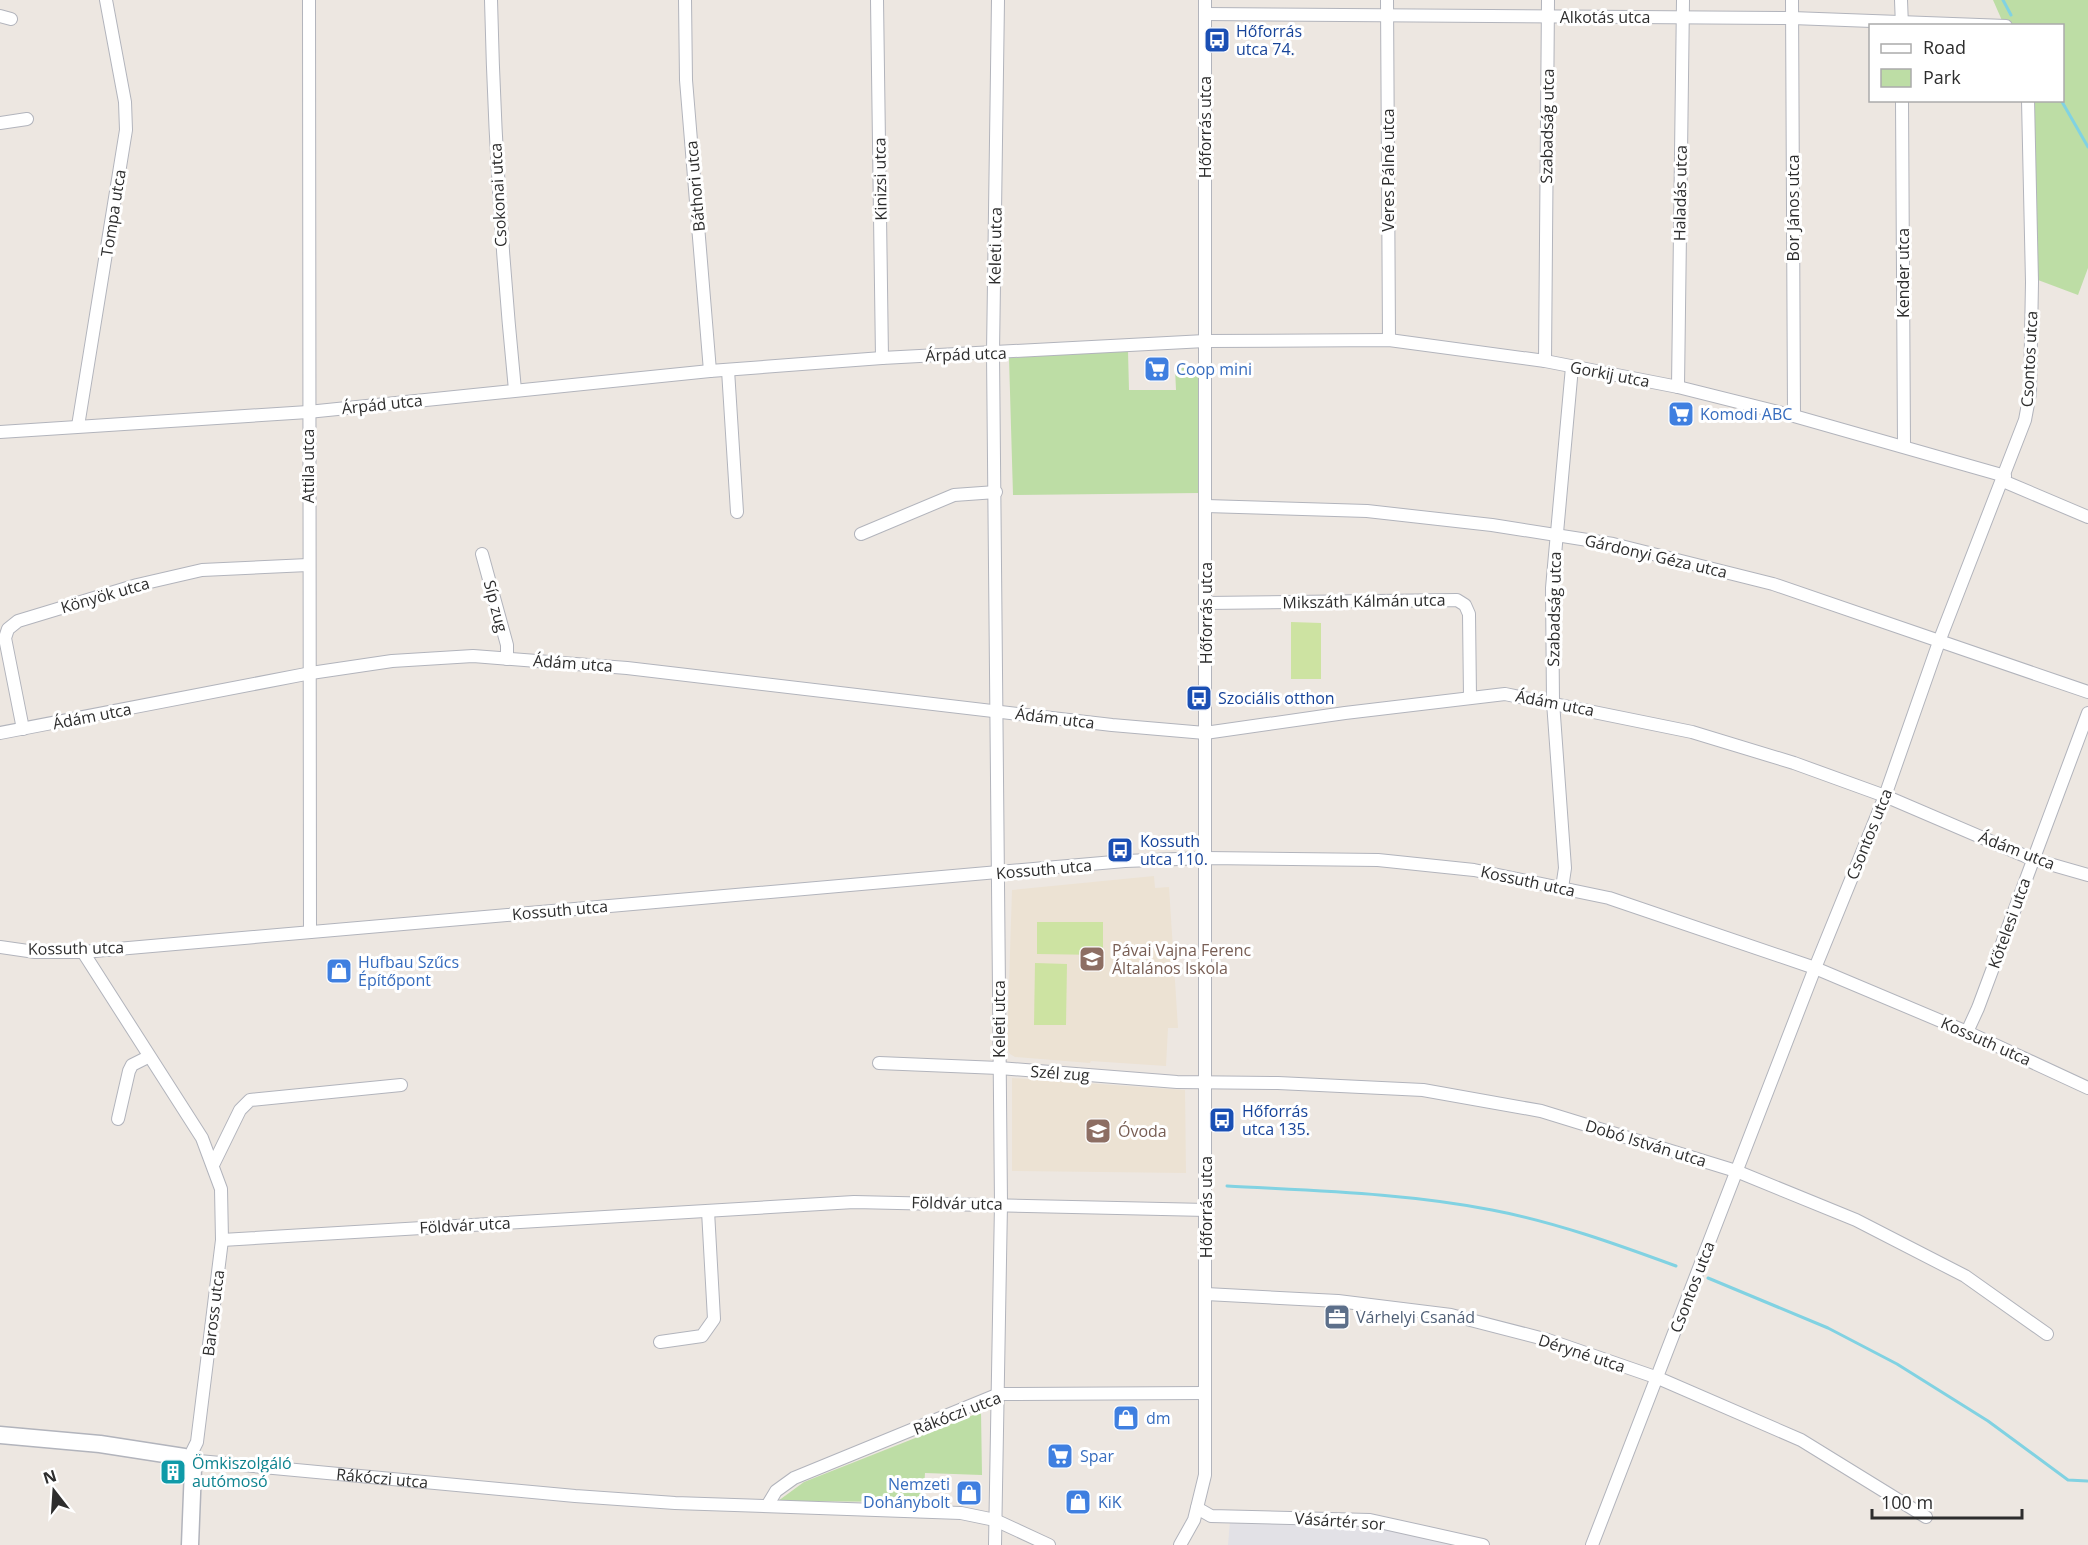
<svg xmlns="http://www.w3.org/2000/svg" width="2088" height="1545" font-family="'Open Sans',sans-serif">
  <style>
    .industrial { fill: #e2e1e6 }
    .education { fill: #ece2d3 }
    .green { fill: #bddda5 }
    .pitch { fill: #cde3a2 }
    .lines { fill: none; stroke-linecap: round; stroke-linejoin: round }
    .stream { stroke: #81d2e2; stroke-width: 3 }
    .minor-casing { stroke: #b2b4bc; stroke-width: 14 }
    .secondary-casing { stroke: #b2b4bc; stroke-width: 19 }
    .minor { stroke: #fff; stroke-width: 12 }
    .secondary { stroke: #fff; stroke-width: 16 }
    .labels { text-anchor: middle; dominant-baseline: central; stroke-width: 6; stroke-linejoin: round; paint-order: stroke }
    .street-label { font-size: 16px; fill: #2d2d2d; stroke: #fff }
    .transit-label { font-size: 16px; fill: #164399; stroke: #fff; text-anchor: start }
    .shop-label { font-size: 16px; fill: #366cbe; stroke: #fff; text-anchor: start }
    .education-label { font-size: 16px; fill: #785e54; stroke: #fff; text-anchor: start }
    .service-label { font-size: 16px; fill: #4e5e75; stroke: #fff; text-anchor: start }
    .culture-label { font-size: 16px; fill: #0d838f; stroke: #fff; text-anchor: start }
  </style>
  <rect width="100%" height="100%" fill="#ede7e1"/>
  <!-- industrial -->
  <path class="industrial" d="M 1230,1521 L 1372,1527 L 1454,1545 L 1228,1545 Z"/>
  <!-- education -->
  <g class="education">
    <path d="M 1154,876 L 1155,888 L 1169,887 L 1178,1028 L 1168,1028 L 1166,1066 L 1091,1061 L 1090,1063 L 1015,1057 L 1010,1054 L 1007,1048 L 1012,890 Z"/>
    <path d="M 1012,1078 L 1185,1090 L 1186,1173 L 1012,1171 Z"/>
  </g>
  <!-- green -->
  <g class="green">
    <path d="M 1993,0 L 2088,0 L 2088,268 L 2078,295 L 2027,276 L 2023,101 L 2062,100 L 2062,26 L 2004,25 Z"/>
    <path d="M 1128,351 L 1129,390 L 1176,390 L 1175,368 L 1199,368 L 1199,493 L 1013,495 L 1009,358 Z"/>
    <path d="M 981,1412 L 982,1475 L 925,1473 L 923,1502 L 778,1501 L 804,1482 Z"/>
  </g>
  <!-- pitch -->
  <g class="pitch">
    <path d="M 1291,622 L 1321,623 L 1321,679 L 1291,679 Z"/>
    <path d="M 1037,922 L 1103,922 L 1103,955 L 1037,954 Z"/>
    <path d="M 1035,963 L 1067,964 L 1066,1025 L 1034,1025 Z"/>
  </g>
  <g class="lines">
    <!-- stream -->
    <g class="stream">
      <path d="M 2003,0 L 2011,15"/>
      <path d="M 2061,100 L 2088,147"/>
      <path d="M 1227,1186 C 1316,1191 1405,1193 1492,1210 C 1555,1222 1616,1244 1676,1266"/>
      <path d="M 1708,1278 L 1828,1328 L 1897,1364 L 1988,1421 L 2068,1480 L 2087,1481"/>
    </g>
    <!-- minor casing -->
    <g class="minor-casing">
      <g id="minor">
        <path d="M 309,0 L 310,932"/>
        <path d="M 491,0 C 494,131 502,260 515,390"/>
        <path d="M 685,0 L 686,80 L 710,371"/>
        <path d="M 877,0 L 882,358"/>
        <path d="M 1387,0 L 1389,340"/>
        <path d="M 1792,0 L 1794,416"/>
        <path d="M 1901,0 L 1902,26"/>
        <path d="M 1205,14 L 1792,18 L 2006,26"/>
        <path d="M 0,16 L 11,19"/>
        <path d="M 1902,100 L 1904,446"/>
        <path d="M 0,123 L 27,119"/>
        <path d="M 1545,361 L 1548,0"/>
        <path d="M 728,370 L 737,512"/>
        <path d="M 1678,387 L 1683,0"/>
        <path d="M 78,426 L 126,130 L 125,102 L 106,0"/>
        <path d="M 0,432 L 308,412 L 710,371 L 882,358 L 1205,341 L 1389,340 L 1545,361 L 1678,387 L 1794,416 L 2005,476"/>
        <path d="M 2003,481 L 2088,517"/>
        <path d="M 1206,506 L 1367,511 L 1492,525 L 1613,544 L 1773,584 L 2088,692"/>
        <path d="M 861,534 L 954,495 L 996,492"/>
        <path d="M 482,554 L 507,645 L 507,659"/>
        <path d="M 1206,603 L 1457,600 L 1465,605 L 1469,614 L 1470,697"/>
        <path d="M 23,729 L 5,638 L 8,629 L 18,621 L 137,585 L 202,570 L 308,565"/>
        <path d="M 0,733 L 311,673 L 392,661 L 473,656 L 627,668 L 1112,725 L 1205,733 L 1345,713 L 1505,694 L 1692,732 L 1794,763 L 1885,796 L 2032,859 L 2088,875"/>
        <path d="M 1562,888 L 1565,868 L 1553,702 L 1552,588 L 1572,367"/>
        <path d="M 0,947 L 35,952 L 83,952 L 1125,861 L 1205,858 L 1378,860 L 1474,870 L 1609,898 L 1815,968 L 1967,1032 L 2088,1088"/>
        <path d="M 83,952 L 202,1138 L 221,1189 L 222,1240 L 197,1442 L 188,1460"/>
        <path d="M 1967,1032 L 1978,1008 L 2088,713"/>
        <path d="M 879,1063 L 999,1068 L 1177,1082 L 1278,1083 L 1423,1090 L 1541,1111 L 1736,1171 L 1856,1220 L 1965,1276 L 2047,1334"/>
        <path d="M 118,1119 L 129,1071 L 132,1065 L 148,1057"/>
        <path d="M 214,1163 L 240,1110 L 250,1100 L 401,1085"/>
        <path d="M 222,1240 L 854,1202 L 1207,1210"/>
        <path d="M 1206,1294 L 1338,1301 L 1451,1315 L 1548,1340 L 1658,1378 L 1801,1440 L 1926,1517"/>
        <path d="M 660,1342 L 702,1336 L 714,1319 L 708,1211"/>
        <path id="s1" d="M 188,1460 L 575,1496 L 675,1503 L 961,1513 L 995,1520 L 1049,1545"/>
        <path d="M 767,1506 L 776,1491 L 794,1478 L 999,1394 L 1205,1393"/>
        <path d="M 1197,1508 L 1211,1516 L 1370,1520 L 1483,1545"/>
        <path d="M 995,1545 L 1001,1204 L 993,353 L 998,0"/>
        <path d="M 1180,1545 L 1194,1520 L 1205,1475 L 1205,0"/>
        <path d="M 1592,1545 L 1815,968 L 1885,796 L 1940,639 L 2025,420 L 2030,393 L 2032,282 L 2028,100"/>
      </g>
    </g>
    <!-- secondary casing -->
    <g class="secondary-casing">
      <path id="secondary" d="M 0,1435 L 100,1444 L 184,1457 L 193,1468 L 190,1545"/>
    </g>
    <!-- minor -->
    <use href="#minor" class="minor"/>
    <!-- secondary -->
    <use href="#secondary" class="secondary"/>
  </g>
  <!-- icons -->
  <defs>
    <g id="bus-square" transform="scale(1.35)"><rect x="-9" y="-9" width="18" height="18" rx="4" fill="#1a4fb4" stroke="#fff"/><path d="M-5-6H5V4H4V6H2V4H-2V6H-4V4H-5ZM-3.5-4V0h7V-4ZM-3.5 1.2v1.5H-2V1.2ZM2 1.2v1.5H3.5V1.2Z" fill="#fff"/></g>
    <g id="supermarket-square" transform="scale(1.35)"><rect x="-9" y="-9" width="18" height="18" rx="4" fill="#3f7fe0" stroke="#fff"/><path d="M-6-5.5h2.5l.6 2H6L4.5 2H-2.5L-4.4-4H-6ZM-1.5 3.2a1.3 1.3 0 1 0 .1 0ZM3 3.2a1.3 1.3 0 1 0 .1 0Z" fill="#fff"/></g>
    <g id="school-square" transform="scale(1.35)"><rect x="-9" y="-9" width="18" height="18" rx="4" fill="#8d6e63" stroke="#fff"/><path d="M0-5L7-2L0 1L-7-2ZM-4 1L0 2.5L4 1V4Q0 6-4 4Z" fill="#fff"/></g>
    <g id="shop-square" transform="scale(1.35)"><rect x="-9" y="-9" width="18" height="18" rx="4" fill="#3f7fe0" stroke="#fff"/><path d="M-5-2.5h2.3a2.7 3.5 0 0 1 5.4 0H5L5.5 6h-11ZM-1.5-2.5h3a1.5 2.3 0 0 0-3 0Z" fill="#fff"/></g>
    <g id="office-square" transform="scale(1.35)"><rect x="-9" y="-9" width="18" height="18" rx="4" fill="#5c6f8a" stroke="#fff"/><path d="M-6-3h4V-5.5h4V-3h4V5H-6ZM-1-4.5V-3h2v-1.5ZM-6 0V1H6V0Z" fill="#fff"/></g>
    <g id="building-square" transform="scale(1.35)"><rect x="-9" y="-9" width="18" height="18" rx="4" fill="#0f9aa8" stroke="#fff"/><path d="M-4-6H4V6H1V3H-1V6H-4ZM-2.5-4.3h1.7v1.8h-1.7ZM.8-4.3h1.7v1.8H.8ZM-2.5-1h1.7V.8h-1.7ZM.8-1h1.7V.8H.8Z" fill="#fff"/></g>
  </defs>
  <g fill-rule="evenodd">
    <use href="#bus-square" x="1217" y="40"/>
    <use href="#supermarket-square" x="1157" y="369"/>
    <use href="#supermarket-square" x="1681" y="414"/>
    <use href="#bus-square" x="1199" y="698"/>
    <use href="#bus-square" x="1120" y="850"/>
    <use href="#school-square" x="1092" y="959"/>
    <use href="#shop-square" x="339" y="971"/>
    <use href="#bus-square" x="1222" y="1120"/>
    <use href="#school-square" x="1098" y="1131"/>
    <use href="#office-square" x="1337" y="1317"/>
    <use href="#shop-square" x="1126" y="1418"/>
    <use href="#supermarket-square" x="1060" y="1456"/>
    <use href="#building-square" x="173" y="1472"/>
    <use href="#shop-square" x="969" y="1493"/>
    <use href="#shop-square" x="1078" y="1502"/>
  </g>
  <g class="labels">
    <!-- street labels -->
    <g class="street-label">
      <text x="1605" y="17">Alkotás utca</text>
      <text transform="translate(1547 126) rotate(-89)">Szabadság utca</text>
      <text transform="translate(1205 127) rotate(-90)">Hőforrás utca</text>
      <text transform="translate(1388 170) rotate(-90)">Veres Pálné utca</text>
      <text transform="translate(880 179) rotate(-91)">Kinizsi utca</text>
      <text transform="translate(695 186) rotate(-95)">Báthori utca</text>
      <text transform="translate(1680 193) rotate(-89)">Haladás utca</text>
      <text transform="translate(498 195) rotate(-93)">Csokonai utca</text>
      <text transform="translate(1793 208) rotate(-90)">Bor János utca</text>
      <text transform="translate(113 213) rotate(-81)">Tompa utca</text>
      <text transform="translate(995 246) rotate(-89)">Keleti utca</text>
      <text transform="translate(1903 273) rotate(-90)">Kender utca</text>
      <text transform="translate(966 354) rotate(-2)">Árpád utca</text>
      <text transform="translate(2029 359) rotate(-87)">Csontos utca</text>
      <text transform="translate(1610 374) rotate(11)">Gorkij utca</text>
      <text transform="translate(382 404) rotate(-6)">Árpád utca</text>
      <text transform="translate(308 466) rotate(-90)">Attila utca</text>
      <text transform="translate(1656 556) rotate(13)">Gárdonyi Géza utca</text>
      <text transform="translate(105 595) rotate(-16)">Könyök utca</text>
      <text transform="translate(1364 601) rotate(-1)">Mikszáth Kálmán utca</text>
      <text transform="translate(496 606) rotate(75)">Síp zug</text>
      <text transform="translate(1554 609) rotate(-89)">Szabadság utca</text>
      <text transform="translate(1206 613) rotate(-90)">Hőforrás utca</text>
      <text transform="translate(573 663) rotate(4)">Ádám utca</text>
      <text transform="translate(1555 703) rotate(11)">Ádám utca</text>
      <text transform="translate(92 716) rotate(-11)">Ádám utca</text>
      <text transform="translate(1055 718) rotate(7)">Ádám utca</text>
      <text transform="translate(1869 834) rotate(-68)">Csontos utca</text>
      <text transform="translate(2017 850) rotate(21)">Ádám utca</text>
      <text transform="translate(1044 869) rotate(-5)">Kossuth utca</text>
      <text transform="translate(1528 881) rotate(12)">Kossuth utca</text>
      <text transform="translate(560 910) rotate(-5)">Kossuth utca</text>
      <text transform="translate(2009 923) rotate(-70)">Kötelesi utca</text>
      <text transform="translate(76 948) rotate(-1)">Kossuth utca</text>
      <text transform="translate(999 1019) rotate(-90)">Keleti utca</text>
      <text transform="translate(1986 1041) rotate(24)">Kossuth utca</text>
      <text transform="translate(1060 1073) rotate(4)">Szél zug</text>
      <text transform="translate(1646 1143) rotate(17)">Dobó István utca</text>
      <text transform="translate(957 1203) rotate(1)">Földvár utca</text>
      <text transform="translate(1206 1207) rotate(-90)">Hőforrás utca</text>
      <text transform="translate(465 1225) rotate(-3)">Földvár utca</text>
      <text transform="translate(1692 1287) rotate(-69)">Csontos utca</text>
      <text transform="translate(213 1313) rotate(-83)">Baross utca</text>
      <text transform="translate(1582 1353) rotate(18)">Déryné utca</text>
      <text transform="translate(957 1413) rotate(-21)">Rákóczi utca</text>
      <text stroke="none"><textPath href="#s1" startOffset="195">Rákóczi utca</textPath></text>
      <text transform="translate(1340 1521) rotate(4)">Vásártér sor</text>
    </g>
    <!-- transit labels -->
    <g class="transit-label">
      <text x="1236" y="31">Hőforrás<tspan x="1236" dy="18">utca 74.</tspan></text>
      <text x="1218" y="698">Szociális otthon</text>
      <text x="1140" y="841">Kossuth<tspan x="1140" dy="18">utca 110.</tspan></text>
      <text x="1242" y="1111">Hőforrás<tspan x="1242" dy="18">utca 135.</tspan></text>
    </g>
    <!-- shop labels -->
    <g class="shop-label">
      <text x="1176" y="369">Coop mini</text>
      <text x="1700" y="414">Komodi ABC</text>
      <text x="358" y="962">Hufbau Szűcs<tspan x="358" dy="18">Építőpont</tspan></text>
      <text x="1146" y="1418">dm</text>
      <text x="1080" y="1456">Spar</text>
      <text x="950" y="1484" text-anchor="end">Nemzeti<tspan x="950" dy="18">Dohánybolt</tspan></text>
      <text x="1098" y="1502">KiK</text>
    </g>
    <!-- education labels -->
    <g class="education-label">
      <text x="1112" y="950">Pávai Vajna Ferenc<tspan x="1112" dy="18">Általános Iskola</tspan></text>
      <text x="1118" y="1131">Óvoda</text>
    </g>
    <!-- service labels -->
    <g class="service-label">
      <text x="1356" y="1317">Várhelyi Csanád</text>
    </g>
    <!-- culture labels -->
    <g class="culture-label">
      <text x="192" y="1463">Ömkiszolgáló<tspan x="192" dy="18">autómosó</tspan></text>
    </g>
  </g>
  <!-- legend -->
  <rect x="1869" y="24" width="195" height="78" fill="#ffffff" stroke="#ababab" stroke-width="1.5"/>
  <rect x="1881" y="44" width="30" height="9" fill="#ffffff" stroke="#ababab" stroke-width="1.5"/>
  <text x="1923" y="54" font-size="18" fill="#2d2d2d">Road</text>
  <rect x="1881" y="69" width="30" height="18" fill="#bddda5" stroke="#ababab" stroke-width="1.5"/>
  <text x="1923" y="84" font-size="18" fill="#2d2d2d">Park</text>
  <!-- north arrow -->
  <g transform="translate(54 1491) rotate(343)" stroke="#ffffff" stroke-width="4.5" paint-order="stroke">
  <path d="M0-4.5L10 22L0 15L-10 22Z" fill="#2d2d2d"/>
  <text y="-9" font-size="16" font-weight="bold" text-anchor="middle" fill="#2d2d2d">N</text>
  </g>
  <!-- scale -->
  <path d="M1872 1509v9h150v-9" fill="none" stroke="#2d2d2d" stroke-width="3"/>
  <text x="1881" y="1509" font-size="18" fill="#2d2d2d" stroke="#ffffff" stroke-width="4.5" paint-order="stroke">100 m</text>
</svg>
